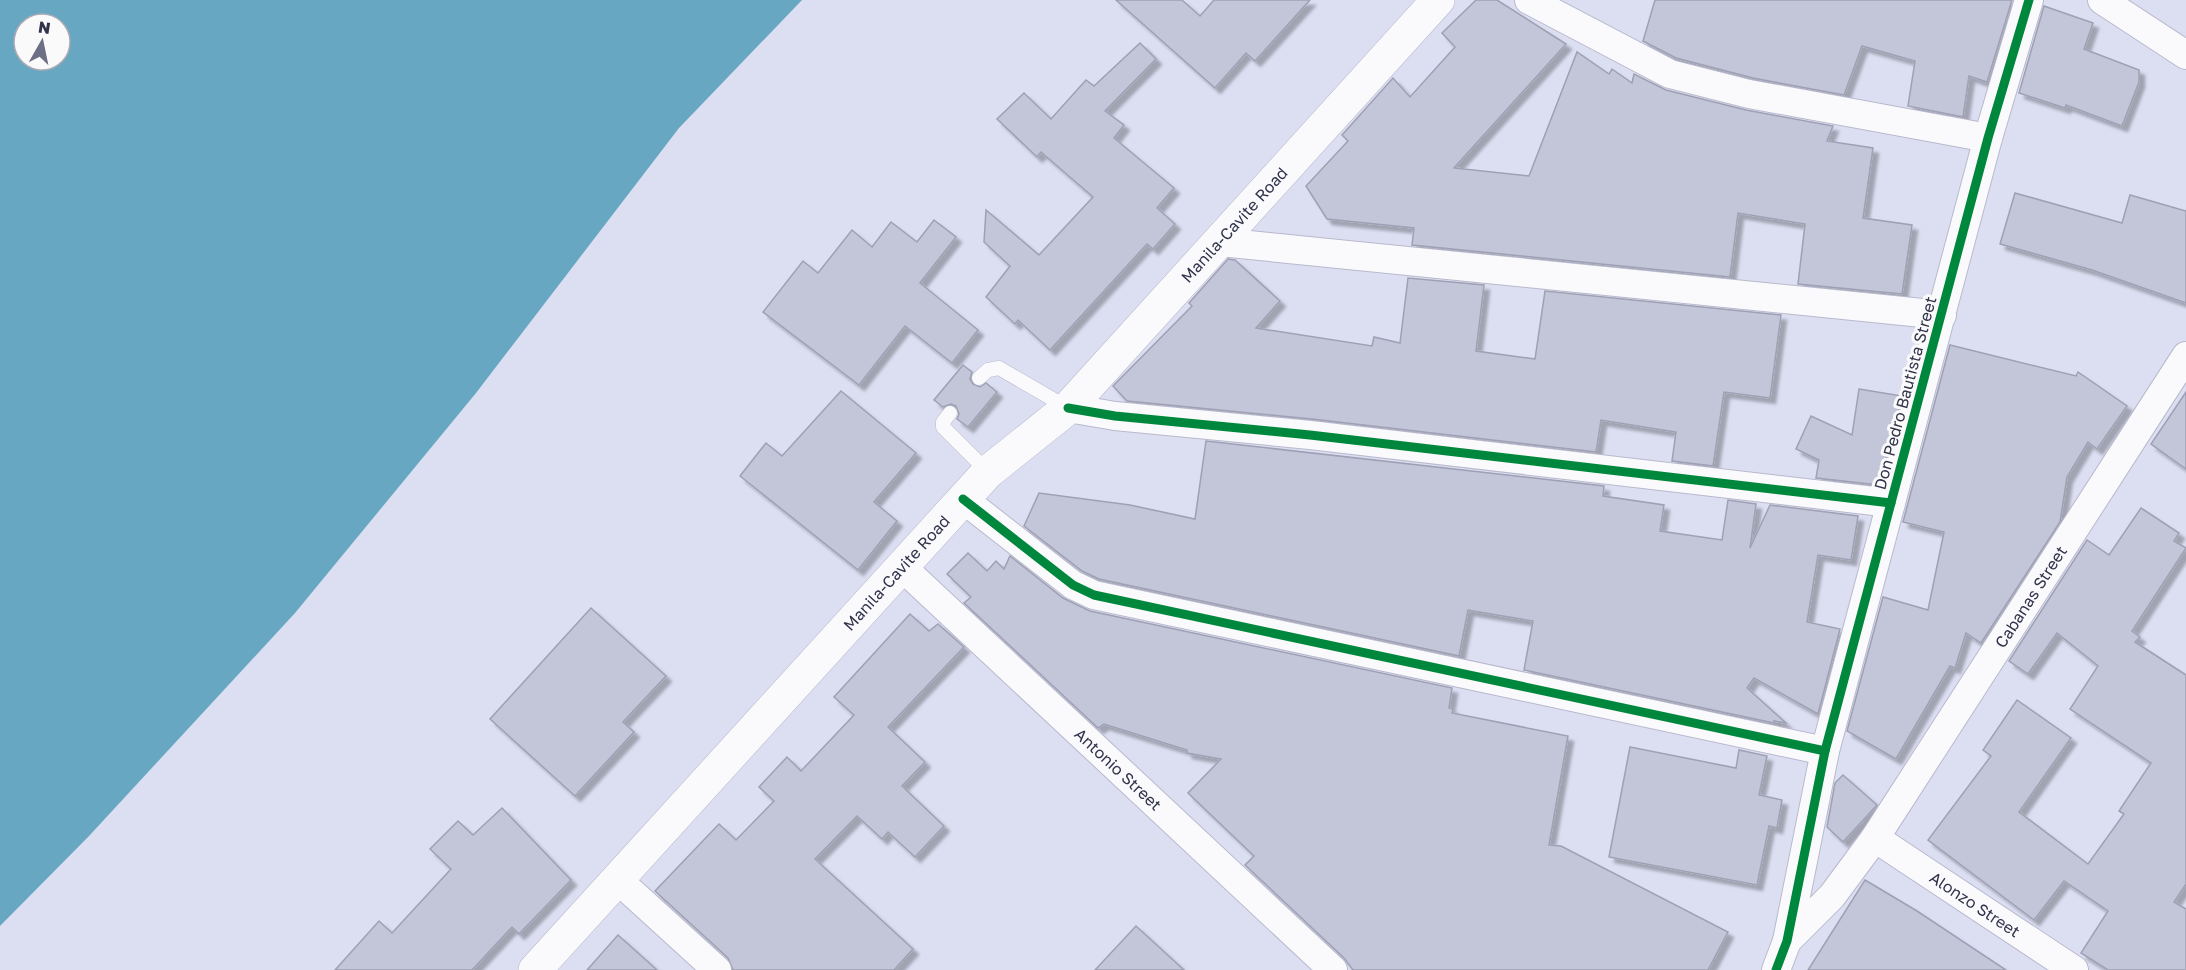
<svg xmlns="http://www.w3.org/2000/svg" width="2186" height="970" font-family="'Golos Text',sans-serif">
  <style>
    .water { fill: #67a7c1; fill-rule: evenodd }
    .building { fill: #c3c5d9; stroke: #9ea0b3; stroke-width: 1.5; filter: url(#shadow) }
    .lines { fill: none; stroke-linecap: round; stroke-linejoin: round }
    .service-casing { stroke: #b8b9cd; stroke-width: 15 }
    .minor-casing { stroke: #b8b9cd; stroke-width: 30 }
    .secondary-casing { stroke: #b8b9cd; stroke-width: 34 }
    .service { stroke: #fafafd; stroke-width: 14 }
    .minor { stroke: #fafafd; stroke-width: 28 }
    .secondary { stroke: #fafafd; stroke-width: 33 }
    .cycleway-casing { stroke: #fafafa; stroke-width: 13 }
    .cycleway { stroke: #00873e; stroke-width: 9 }
    .labels { text-anchor: middle; dominant-baseline: central; stroke-width: 6; stroke-linejoin: round; paint-order: stroke }
    .street-label { font-size: 16px; fill: #31334b; stroke: #fafafa }
  </style>
  <defs>
    <filter id="shadow"><feDropShadow dx="5.5" dy="5.5" stdDeviation="1.5" flood-color="#0004"/></filter>
  </defs>
  <rect width="100%" height="100%" fill="#dcdef2"/>
  <!-- water -->
  <path class="water" d="M 0,0 L 802,0 L 679,128 L 476,393 L 295,613 L 89,836 L 0,926 ZM 24,24 L 60,24 L 60,60 L 24,60 Z"/>
  <!-- building -->
  <g class="building">
    <path d="M 1116,0 L 1182,0 L 1200,16 L 1214,0 L 1310,0 L 1255,61 L 1246,53 L 1215,88 Z"/>
    <path d="M 1476,0 L 1497,0 L 1566,44 L 1454,168 L 1529,176 L 1577,52 L 1609,74 L 1612,69 L 1632,83 L 1634,74 L 1666,90 L 1746,110 L 1833,126 L 1827,141 L 1873,148 L 1863,218 L 1912,225 L 1902,294 L 1798,284 L 1805,224 L 1738,213 L 1730,277 L 1412,245 L 1414,228 L 1327,219 L 1306,186 L 1348,141 L 1342,135 L 1393,78 L 1410,97 L 1455,47 L 1442,33 Z"/>
    <path d="M 1655,0 L 2012,0 L 1987,82 L 1969,76 L 1963,117 L 1908,106 L 1915,61 L 1862,46 L 1844,95 L 1753,78 L 1676,58 L 1643,41 Z"/>
    <path d="M 2044,6 L 2093,23 L 2084,49 L 2139,70 L 2139,82 L 2122,126 L 2066,105 L 2065,108 L 2019,93 Z"/>
    <path d="M 1140,43 L 1156,59 L 1105,111 L 1124,125 L 1114,138 L 1174,188 L 1157,208 L 1175,224 L 1153,249 L 1147,244 L 1050,350 L 1018,320 L 1015,324 L 986,297 L 1010,266 L 984,242 L 986,210 L 1039,255 L 1093,197 L 1041,152 L 1037,157 L 997,119 L 1024,93 L 1051,119 L 1086,80 L 1094,86 Z"/>
    <path d="M 2015,193 L 2122,223 L 2130,195 L 2186,211 L 2186,303 L 2092,270 L 2000,244 Z"/>
    <path d="M 934,220 L 956,237 L 920,283 L 978,330 L 952,363 L 905,326 L 859,385 L 763,312 L 803,261 L 818,273 L 852,230 L 872,247 L 891,222 L 917,242 Z"/>
    <path d="M 1228,259 L 1235,260 L 1280,301 L 1256,328 L 1372,346 L 1374,337 L 1400,343 L 1408,278 L 1484,285 L 1476,351 L 1535,359 L 1545,291 L 1781,315 L 1770,398 L 1724,392 L 1713,466 L 1672,461 L 1676,432 L 1601,420 L 1596,452 L 1312,419 L 1127,401 L 1113,386 L 1192,306 L 1189,303 Z"/>
    <path d="M 1950,345 L 2076,376 L 2078,372 L 2127,406 L 2097,449 L 2088,442 L 2067,477 L 2060,522 L 1981,643 L 1966,633 L 1955,668 L 1950,666 L 1896,759 L 1847,731 L 1883,597 L 1928,610 L 1944,532 L 1903,522 Z"/>
    <path d="M 963,365 L 972,372 L 970,379 L 973,384 L 980,387 L 986,383 L 997,392 L 968,427 L 957,419 L 959,414 L 956,406 L 951,404 L 943,407 L 934,400 Z"/>
    <path d="M 1859,389 L 1902,396 L 1879,485 L 1816,478 L 1819,460 L 1796,449 L 1811,416 L 1852,435 Z"/>
    <path d="M 841,391 L 916,453 L 874,502 L 897,521 L 858,570 L 740,476 L 766,443 L 782,456 Z"/>
    <path d="M 2186,392 L 2186,469 L 2151,444 Z"/>
    <path d="M 1206,441 L 1604,486 L 1603,496 L 1664,505 L 1660,531 L 1722,540 L 1728,500 L 1756,504 L 1750,548 L 1770,505 L 1858,516 L 1851,560 L 1818,555 L 1807,622 L 1840,629 L 1818,714 L 1754,678 L 1747,688 L 1786,723 L 1774,721 L 1774,723 L 1524,670 L 1533,621 L 1468,610 L 1459,656 L 1099,579 L 1082,571 L 1024,526 L 1039,493 L 1130,505 L 1195,519 Z"/>
    <path d="M 2141,508 L 2179,533 L 2174,541 L 2186,548 L 2132,631 L 2140,637 L 2135,642 L 2186,675 L 2186,884 L 2174,902 L 2186,909 L 2186,970 L 2108,970 L 2081,953 L 2108,911 L 2064,881 L 2034,920 L 1928,840 L 1991,756 L 1983,750 L 2017,700 L 2071,738 L 2019,812 L 2088,864 L 2124,814 L 2119,811 L 2151,763 L 2070,709 L 2098,666 L 2057,633 L 2028,674 L 2009,661 L 2087,540 L 2109,555 Z"/>
    <path d="M 968,553 L 987,571 L 996,561 L 1004,569 L 1010,556 L 1063,598 L 1090,611 L 1452,688 L 1449,708 L 1453,709 L 1452,713 L 1568,736 L 1549,845 L 1561,846 L 1728,932 L 1708,970 L 1353,970 L 1344,958 L 1245,865 L 1254,856 L 1188,793 L 1221,759 L 1187,753 L 1187,750 L 1104,724 L 1098,728 L 964,603 L 971,597 L 947,574 Z"/>
    <path d="M 591,608 L 666,676 L 623,722 L 634,732 L 575,796 L 490,719 Z"/>
    <path d="M 910,614 L 929,631 L 938,624 L 964,647 L 888,727 L 925,762 L 902,786 L 944,826 L 915,857 L 888,832 L 882,839 L 857,816 L 815,859 L 913,949 L 894,970 L 733,970 L 728,958 L 655,891 L 719,824 L 736,840 L 774,801 L 759,787 L 787,757 L 801,771 L 854,715 L 834,697 Z"/>
    <path d="M 1630,747 L 1736,768 L 1739,750 L 1767,756 L 1759,795 L 1782,800 L 1777,828 L 1769,826 L 1757,885 L 1609,857 Z"/>
    <path d="M 1843,775 L 1877,805 L 1843,842 L 1827,827 L 1835,783 Z"/>
    <path d="M 502,808 L 571,880 L 519,934 L 512,927 L 472,970 L 335,970 L 379,921 L 392,933 L 451,869 L 430,849 L 458,821 L 473,835 Z"/>
    <path d="M 1865,880 L 1917,911 L 2006,970 L 1808,970 Z"/>
    <path d="M 1136,926 L 1184,970 L 1095,970 Z"/>
    <path d="M 618,935 L 657,970 L 587,970 Z"/>
  </g>
  <g class="lines">
    <!-- service casing -->
    <g class="service-casing">
      <g id="service">
        <path d="M 979,378 L 988,370 L 999,368 L 1068,408"/>
        <path d="M 950,413 L 943,422 L 943,427 L 988,472"/>
      </g>
    </g>
    <!-- minor casing -->
    <g class="minor-casing">
      <g id="minor">
        <path d="M 1529,0 L 1670,74 L 1749,94 L 1988,138"/>
        <path d="M 2102,0 L 2186,55"/>
        <path d="M 1220,242 L 1942,315"/>
        <path d="M 1068,408 L 1115,416 L 1310,435 L 1891,503"/>
        <path d="M 963,499 L 1073,585 L 1094,595 L 1825,751"/>
        <path id="s1" d="M 902,567 L 1333,970"/>
        <path id="s2" d="M 1875,838 L 2074,970"/>
        <path d="M 617,879 L 717,970"/>
        <path id="s3" d="M 1787,941 L 1832,896 L 1875,838 L 2186,356"/>
        <path d="M 1776,970 L 1787,941 L 1825,751 L 1988,138 L 2029,0"/>
      </g>
    </g>
    <!-- secondary casing -->
    <g class="secondary-casing">
      <g id="secondary">
        <path id="s4" d="M 535,970 L 988,472 L 1068,408 L 1438,0"/>
      </g>
    </g>
    <!-- service -->
    <use href="#service" class="service"/>
    <!-- minor -->
    <use href="#minor" class="minor"/>
    <!-- secondary -->
    <use href="#secondary" class="secondary"/>
    <!-- cycleway casing -->
    <g class="cycleway-casing">
      <g id="cycleway">
        <path d="M 1068,408 L 1115,416 L 1310,435 L 1891,503"/>
        <path d="M 963,499 L 1073,585 L 1094,595 L 1825,751"/>
        <path d="M 1776,970 L 1787,941 L 1825,751 L 1988,138 L 2029,0"/>
      </g>
    </g>
    <!-- cycleway -->
    <use href="#cycleway" class="cycleway"/>
  </g>
  <g class="labels">
    <!-- street labels -->
    <g class="street-label">
      <text stroke="none"><textPath href="#s4" startOffset="1023">Manila-Cavite Road</textPath></text>
      <text transform="translate(1905 393) rotate(-75)">Don Pedro Bautista Street</text>
      <text stroke="none"><textPath href="#s4" startOffset="537">Manila-Cavite Road</textPath></text>
      <text stroke="none"><textPath href="#s3" startOffset="423">Cabanas Street</textPath></text>
      <text stroke="none"><textPath href="#s1" startOffset="296">Antonio Street</textPath></text>
      <text stroke="none"><textPath href="#s2" startOffset="120">Alonzo Street</textPath></text>
    </g>
  </g>
  <!-- north arrow -->
  <g transform="translate(42 42) rotate(9)"><circle r="28" fill="#fafafa" stroke="#aaaab4" stroke-width="1.5"/>
  <path d="M0-4.5L10 22L0 15L-10 22Z" fill="#6d6f85"/>
  <text y="-9" font-size="16" font-weight="bold" text-anchor="middle" fill="#31334b">N</text>
  </g>
</svg>
